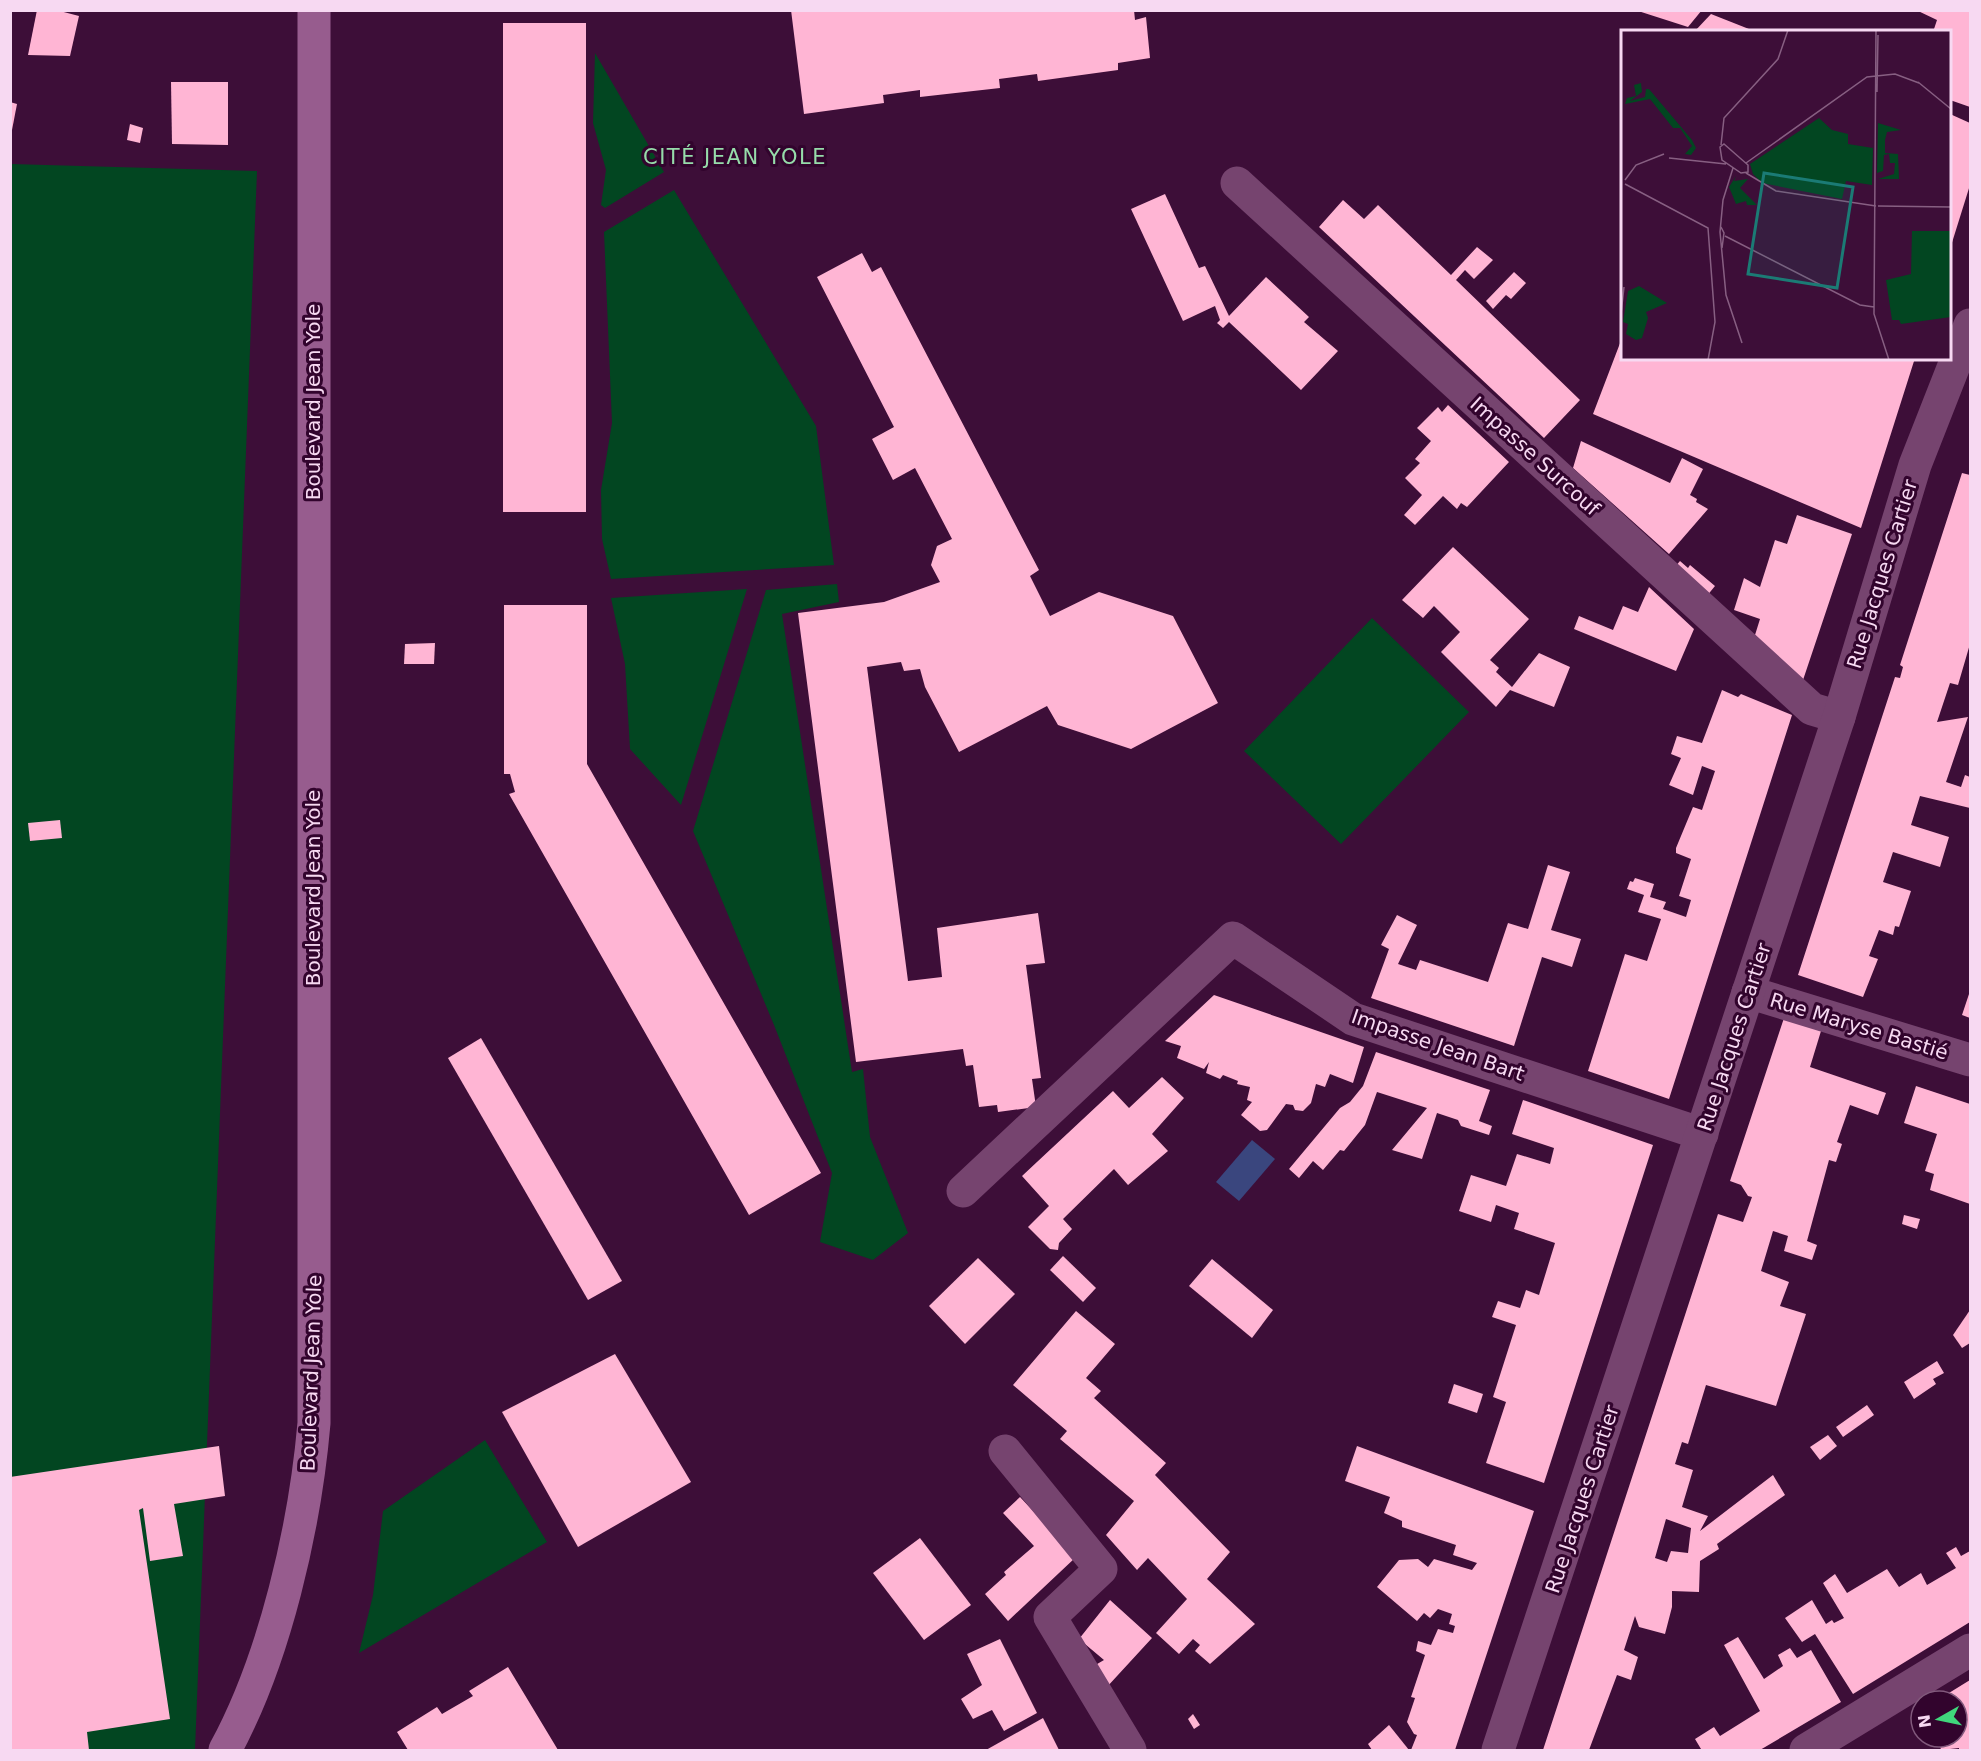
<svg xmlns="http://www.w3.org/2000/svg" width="1981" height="1761" font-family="'DejaVu Sans',sans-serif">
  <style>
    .green { fill: #024621 }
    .water { fill: #3a467e }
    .building { fill: #ffb5d4; fill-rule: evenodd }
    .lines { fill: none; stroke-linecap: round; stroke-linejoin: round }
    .minor { stroke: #76446f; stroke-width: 33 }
    .major { stroke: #975c8e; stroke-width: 33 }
    .labels { text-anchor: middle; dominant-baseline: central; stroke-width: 6; stroke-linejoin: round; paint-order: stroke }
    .street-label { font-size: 20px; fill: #f7d9f2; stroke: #32042d }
    .neighbourhood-label { font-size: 21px; letter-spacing: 1.5px; fill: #96dcaa; stroke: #32042d }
    .inset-road { fill: none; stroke: #875f82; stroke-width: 1.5 }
    .view { fill: #1b7b75; fill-opacity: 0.15; stroke: #1b7b75; stroke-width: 3 }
    .inset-edge { fill: none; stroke: #f7d9f2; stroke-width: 3 }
  </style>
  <rect width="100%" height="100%" fill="#3d0e38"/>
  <!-- green -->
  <g class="green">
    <path d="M 595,53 L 664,172 L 605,208 L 601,205 L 606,170 L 593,123 Z"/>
    <path d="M 11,164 L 257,171 L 195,1750 L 11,1750 Z"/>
    <path d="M 674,190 L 816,426 L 834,565 L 611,579 L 602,539 L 601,490 L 612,423 L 604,232 Z"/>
    <path d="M 837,584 L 839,602 L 782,614 L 852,1072 L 863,1069 L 870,1137 L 908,1233 L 873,1260 L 820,1242 L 832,1173 L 774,1025 L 693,831 L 766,590 Z"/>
    <path d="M 747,589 L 681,805 L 630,749 L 625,664 L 611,598 Z"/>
    <path d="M 1372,618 L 1469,712 L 1341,844 L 1244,751 Z"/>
    <path d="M 485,1440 L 547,1542 L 359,1653 L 373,1595 L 383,1511 Z"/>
  </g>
  <!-- water -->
  <path class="water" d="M 1252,1140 L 1275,1159 L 1239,1201 L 1216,1182 Z"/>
  <!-- building -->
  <g class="building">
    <path d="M 37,10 L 56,10 L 79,16 L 70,56 L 28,55 Z"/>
    <path d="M 791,10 L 1134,10 L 1135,20 L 1146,17 L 1150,58 L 1118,63 L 1118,70 L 1038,81 L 1037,74 L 999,79 L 1000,88 L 920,97 L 920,90 L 883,95 L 884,103 L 804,114 Z"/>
    <path d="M 1635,10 L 1702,10 L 1688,27 Z"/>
    <path d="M 1916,10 L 1970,10 L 1970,107 L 1950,100 L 1950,32 L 1933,32 L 1937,20 Z"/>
    <path d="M 1711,14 L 1754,31 L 1754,32 L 1694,32 Z"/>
    <rect x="503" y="23" width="83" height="489"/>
    <path d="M 171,82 L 228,82 L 228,145 L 172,144 Z"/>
    <path d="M 10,102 L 17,104 L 12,130 L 10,130 Z"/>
    <path d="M 1950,114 L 1970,123 L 1970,185 L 1950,249 Z"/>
    <path d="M 130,124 L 143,128 L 140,143 L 127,140 Z"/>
    <path d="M 1165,194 L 1199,268 L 1205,266 L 1229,316 L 1266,277 L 1309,317 L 1304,322 L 1338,351 L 1301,390 L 1229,322 L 1223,328 L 1217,323 L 1220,320 L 1215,306 L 1183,321 L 1131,209 Z"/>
    <path d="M 1343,200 L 1364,219 L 1378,205 L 1451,275 L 1477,247 L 1493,260 L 1474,279 L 1465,270 L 1456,280 L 1580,400 L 1544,438 L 1319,227 Z"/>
    <path d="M 862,253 L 872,272 L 881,267 L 1039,570 L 1030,576 L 1050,616 L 1099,592 L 1173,616 L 1218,703 L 1131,749 L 1058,725 L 1047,706 L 959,752 L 925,687 L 920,669 L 904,671 L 901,662 L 867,667 L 908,981 L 942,977 L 937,928 L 1038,913 L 1045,963 L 1026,965 L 1041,1078 L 1032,1079 L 1036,1107 L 998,1112 L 997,1105 L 979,1107 L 973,1065 L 966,1066 L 963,1049 L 856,1062 L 798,613 L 884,602 L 940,582 L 931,565 L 937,546 L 952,539 L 915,468 L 893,480 L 872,439 L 894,427 L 817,277 Z"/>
    <path d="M 1514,272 L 1526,283 L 1511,299 L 1506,295 L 1493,309 L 1486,301 Z"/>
    <path d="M 1622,338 L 1622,358 L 1915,358 L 1861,528 L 1593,414 Z"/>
    <path d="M 1448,405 L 1509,462 L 1467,507 L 1461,503 L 1457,509 L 1443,496 L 1415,525 L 1404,515 L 1422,495 L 1405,478 L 1420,463 L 1415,459 L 1431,441 L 1417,428 L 1438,407 L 1442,412 Z"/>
    <path d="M 1581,441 L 1670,483 L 1682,458 L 1703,469 L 1690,495 L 1697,499 L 1696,502 L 1708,509 L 1669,554 L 1573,468 Z"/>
    <path d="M 1962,473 L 1970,475 L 1970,644 L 1958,685 L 1950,683 L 1937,722 L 1968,717 L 1946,782 L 1961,787 L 1965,775 L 1970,777 L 1970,808 L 1920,796 L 1911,825 L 1949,837 L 1940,867 L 1893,852 L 1883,882 L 1911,891 L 1899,927 L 1895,926 L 1893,935 L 1879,930 L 1869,956 L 1878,959 L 1863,997 L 1798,975 L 1895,677 L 1900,678 L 1903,667 L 1900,665 Z"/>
    <path d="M 1797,515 L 1852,534 L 1801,686 L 1755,635 L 1760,619 L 1734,610 L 1744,578 L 1760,587 L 1775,540 L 1787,544 Z"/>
    <path d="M 1453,547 L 1529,619 L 1490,660 L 1499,668 L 1496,672 L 1512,687 L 1539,653 L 1570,667 L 1554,707 L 1510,690 L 1496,707 L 1441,652 L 1460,632 L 1434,606 L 1423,618 L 1402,600 Z"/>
    <path d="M 1680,561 L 1688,568 L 1690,565 L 1715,586 L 1706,597 L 1674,568 Z"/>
    <path d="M 1649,587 L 1694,629 L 1676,671 L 1574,629 L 1579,616 L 1613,630 L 1623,606 L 1638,612 Z"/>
    <path d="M 504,605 L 587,605 L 587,764 L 821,1173 L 749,1215 L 509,794 L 515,792 L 510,774 L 504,774 Z"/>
    <path d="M 435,643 L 434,664 L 404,664 L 405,644 Z"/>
    <path d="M 1722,690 L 1738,697 L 1741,694 L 1792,715 L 1669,1099 L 1588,1071 L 1625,954 L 1647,961 L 1661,919 L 1638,912 L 1644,895 L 1627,889 L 1630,881 L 1633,882 L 1635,878 L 1654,884 L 1650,897 L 1666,902 L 1663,909 L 1686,917 L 1691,900 L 1679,896 L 1691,859 L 1676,853 L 1676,848 L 1693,807 L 1702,810 L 1715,771 L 1702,766 L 1693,795 L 1669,785 L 1681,758 L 1671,754 L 1677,736 L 1702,743 Z"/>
    <path d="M 60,820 L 62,838 L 30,841 L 28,823 Z"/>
    <path d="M 1548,865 L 1570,872 L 1551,930 L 1581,939 L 1572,967 L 1542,957 L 1514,1046 L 1371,998 L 1389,949 L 1381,945 L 1397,915 L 1417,925 L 1398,964 L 1416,970 L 1420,960 L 1488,982 L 1508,923 L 1528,929 Z"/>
    <path d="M 1970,991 L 1970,1018 L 1962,1015 Z"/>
    <path d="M 1214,995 L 1364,1047 L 1353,1083 L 1330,1074 L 1325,1087 L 1316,1084 L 1311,1103 L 1303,1111 L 1295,1110 L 1293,1105 L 1286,1104 L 1267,1130 L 1260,1131 L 1241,1115 L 1252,1102 L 1247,1100 L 1250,1087 L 1237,1084 L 1238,1081 L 1223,1075 L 1220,1079 L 1206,1073 L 1209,1062 L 1204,1069 L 1177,1058 L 1181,1046 L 1165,1041 Z"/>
    <path d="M 1784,1018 L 1821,1031 L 1810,1067 L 1886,1093 L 1878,1115 L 1850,1105 L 1837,1142 L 1842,1144 L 1836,1162 L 1829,1160 L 1807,1241 L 1817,1245 L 1812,1260 L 1784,1251 L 1788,1236 L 1773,1231 L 1761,1271 L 1789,1282 L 1780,1306 L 1806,1314 L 1776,1406 L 1706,1385 L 1688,1444 L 1682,1442 L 1675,1464 L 1693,1470 L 1682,1507 L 1708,1516 L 1700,1531 L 1773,1475 L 1785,1495 L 1717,1544 L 1719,1549 L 1700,1561 L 1699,1592 L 1672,1591 L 1672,1607 L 1665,1634 L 1639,1627 L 1635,1616 L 1624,1650 L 1638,1657 L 1631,1680 L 1617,1675 L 1589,1750 L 1543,1750 L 1718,1214 L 1743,1222 L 1752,1197 L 1748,1196 L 1741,1185 L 1730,1181 ZM 1666,1519 L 1691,1528 L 1688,1553 L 1671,1551 L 1667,1562 L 1655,1558 Z"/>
    <path d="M 481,1038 L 622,1281 L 588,1300 L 448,1058 Z"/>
    <path d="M 1376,1052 L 1490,1090 L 1479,1121 L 1492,1126 L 1489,1135 L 1461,1126 L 1458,1120 L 1437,1113 L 1422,1159 L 1392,1150 L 1427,1108 L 1377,1092 L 1365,1125 L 1344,1151 L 1340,1150 L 1323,1170 L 1313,1161 L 1299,1178 L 1289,1169 L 1340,1108 L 1350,1102 L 1363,1086 Z"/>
    <path d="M 1162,1077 L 1184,1098 L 1152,1134 L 1168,1151 L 1128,1185 L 1114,1169 L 1063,1219 L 1072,1229 L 1059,1243 L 1058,1250 L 1050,1249 L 1028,1227 L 1049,1206 L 1022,1176 L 1113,1091 L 1129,1108 Z"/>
    <path d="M 1916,1086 L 1970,1104 L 1970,1204 L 1930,1190 L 1934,1174 L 1925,1171 L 1937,1134 L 1904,1123 Z"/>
    <path d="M 1523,1100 L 1653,1145 L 1544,1483 L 1486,1463 L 1506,1402 L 1493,1397 L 1516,1325 L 1492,1317 L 1498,1301 L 1520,1308 L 1526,1290 L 1539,1295 L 1555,1243 L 1514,1229 L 1519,1213 L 1496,1205 L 1491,1222 L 1459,1211 L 1471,1175 L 1506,1186 L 1517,1154 L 1550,1164 L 1554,1148 L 1512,1134 Z"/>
    <path d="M 1904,1215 L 1920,1219 L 1917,1229 L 1902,1224 Z"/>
    <path d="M 1063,1256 L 1096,1288 L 1083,1302 L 1050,1270 Z"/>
    <path d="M 978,1258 L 1015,1294 L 965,1344 L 929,1306 Z"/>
    <path d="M 1212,1259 L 1273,1310 L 1252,1338 L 1189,1286 Z"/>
    <path d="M 1970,1310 L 1970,1343 L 1962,1348 L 1953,1335 Z"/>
    <path d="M 1076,1311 L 1115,1344 L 1086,1378 L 1101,1391 L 1094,1398 L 1166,1463 L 1155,1475 L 1230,1552 L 1207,1579 L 1255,1624 L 1210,1664 L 1195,1651 L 1200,1645 L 1193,1639 L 1179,1654 L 1156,1633 L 1187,1599 L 1148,1558 L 1137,1570 L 1106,1535 L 1134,1501 L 1060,1439 L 1067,1431 L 1013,1385 Z"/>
    <path d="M 615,1354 L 691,1482 L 578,1547 L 502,1412 Z"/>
    <path d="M 1937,1361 L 1944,1373 L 1933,1379 L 1936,1384 L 1914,1399 L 1904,1382 Z"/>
    <path d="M 1454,1384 L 1483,1394 L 1477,1413 L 1448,1403 Z"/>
    <path d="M 1867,1405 L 1874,1415 L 1843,1437 L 1836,1427 Z"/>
    <path d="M 1828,1435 L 1837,1446 L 1820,1460 L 1810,1447 Z"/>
    <path d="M 219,1446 L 225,1496 L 174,1504 L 183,1556 L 150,1561 L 143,1508 L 139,1510 L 170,1719 L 87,1732 L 89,1750 L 10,1750 L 10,1477 Z"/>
    <path d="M 1357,1446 L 1534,1511 L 1455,1750 L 1411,1750 L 1417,1735 L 1414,1734 L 1407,1722 L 1415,1698 L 1411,1697 L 1425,1655 L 1416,1651 L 1418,1641 L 1431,1645 L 1438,1629 L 1453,1633 L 1455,1626 L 1449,1624 L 1452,1614 L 1438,1609 L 1430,1618 L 1424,1613 L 1417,1621 L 1377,1587 L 1399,1560 L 1418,1559 L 1428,1567 L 1434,1559 L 1472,1570 L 1477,1563 L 1453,1555 L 1456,1545 L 1402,1527 L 1402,1521 L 1384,1513 L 1390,1497 L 1345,1481 Z"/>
    <path d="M 1020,1497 L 1076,1557 L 1008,1621 L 985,1594 L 1006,1575 L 1004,1572 L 1034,1546 L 1003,1513 Z"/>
    <path d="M 920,1538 L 971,1605 L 924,1640 L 873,1573 Z"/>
    <path d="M 1956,1547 L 1961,1556 L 1970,1551 L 1970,1622 L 1853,1694 L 1815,1634 L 1802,1642 L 1785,1618 L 1812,1600 L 1826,1624 L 1832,1620 L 1834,1623 L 1844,1618 L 1823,1583 L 1835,1574 L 1847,1593 L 1887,1569 L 1899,1587 L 1921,1573 L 1927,1585 L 1956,1568 L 1946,1553 Z"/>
    <path d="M 1110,1600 L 1152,1638 L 1106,1688 L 1092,1667 L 1104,1660 L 1079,1639 Z"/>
    <path d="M 1738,1637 L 1764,1679 L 1783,1666 L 1778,1655 L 1790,1648 L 1797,1658 L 1811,1650 L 1841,1702 L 1760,1750 L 1697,1750 L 1701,1749 L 1695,1739 L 1714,1727 L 1720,1736 L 1760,1711 L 1724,1645 Z"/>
    <path d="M 1000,1639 L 1037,1713 L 1004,1731 L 992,1710 L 973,1719 L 961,1699 L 982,1685 L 967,1654 Z"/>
    <path d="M 508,1667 L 558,1750 L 408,1750 L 397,1732 L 437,1707 L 442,1714 L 473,1696 L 469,1691 Z"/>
    <path d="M 1970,1680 L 1970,1750 L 1959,1750 L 1959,1748 L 1941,1750 L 1938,1737 L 1957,1737 L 1957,1701 L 1936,1701 Z"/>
    <path d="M 1193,1714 L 1200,1725 L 1194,1729 L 1188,1719 Z"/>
    <path d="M 1043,1718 L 1059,1750 L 986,1750 Z"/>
    <path d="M 1389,1725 L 1409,1750 L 1372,1750 L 1368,1744 Z"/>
  </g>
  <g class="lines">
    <!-- minor -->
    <g class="minor">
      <path d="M 1237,183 L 1812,709 L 1839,717"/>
      <path d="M 1748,992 L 1970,1060"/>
      <path d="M 963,1191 L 1233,938 L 1353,1019 L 1702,1134"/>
      <path d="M 1005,1451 L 1101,1569 L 1050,1617 L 1130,1750"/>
      <path d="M 1498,1750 L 1839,717 L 1915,465 L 1970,325"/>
      <path d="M 1806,1750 L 1970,1650"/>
    </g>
    <!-- major -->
    <path class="major" d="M 225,1750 C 275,1658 305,1527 314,1423 L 314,10"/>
  </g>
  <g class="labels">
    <!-- street labels -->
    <g class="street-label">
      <text transform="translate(313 402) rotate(-90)">Boulevard Jean Yole</text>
      <text transform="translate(1535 456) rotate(42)">Impasse Surcouf</text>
      <text transform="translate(1882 574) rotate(-73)">Rue Jacques Cartier</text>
      <text transform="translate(313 888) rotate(-90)">Boulevard Jean Yole</text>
      <text transform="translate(1859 1026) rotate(17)">Rue Maryse Bastié</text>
      <text transform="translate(1734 1037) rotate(-72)">Rue Jacques Cartier</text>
      <text transform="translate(1438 1045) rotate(19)">Impasse Jean Bart</text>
      <text transform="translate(311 1373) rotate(-88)">Boulevard Jean Yole</text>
      <text transform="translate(1582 1499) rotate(-72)">Rue Jacques Cartier</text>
    </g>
    <!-- neighbourhood labels -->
    <g class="neighbourhood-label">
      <text x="735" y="157">CITÉ JEAN YOLE</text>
    </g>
  </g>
  <!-- overview -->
  <g transform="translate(1621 30)">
    <rect width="330" height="330" fill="#3d0e38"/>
    <path d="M 20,53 L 21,62 L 9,71 L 24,67 L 25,59 L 28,59 L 71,110 L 75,118 L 70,125 L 64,124 L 71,116 L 59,98 L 52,98 L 29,69 L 4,74 L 6,68 L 15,66 L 13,55 ZM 198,88 L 211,100 L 227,104 L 227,114 L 252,118 L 251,155 L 225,151 L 221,169 L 141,153 L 132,144 L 129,134 ZM 257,93 L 280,100 L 266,102 L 264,110 L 264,123 L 277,124 L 278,149 L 257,149 L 273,144 L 274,133 L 269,133 L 268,124 L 263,125 L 262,141 L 256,143 ZM 115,146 L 113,151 L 127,149 L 119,158 L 136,175 L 126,175 L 125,171 L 115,174 L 108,157 ZM 291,201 L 330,201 L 330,287 L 280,294 L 278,290 L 271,290 L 265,250 L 290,244 ZM 18,256 L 46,273 L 25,282 L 27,288 L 21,308 L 15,310 L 5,304 L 7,294 L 2,292 L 7,261 Z" fill="#024621"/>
    <path class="inset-road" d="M 255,0 L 253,284 L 268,330M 297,52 L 330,79M 256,62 L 257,5M 103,114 L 127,135 L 127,142 L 120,143 L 101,130 L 99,117 ZM 100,115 L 103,88 L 157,29 L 167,0M 48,128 L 105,134M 125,133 L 246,47 L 274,44 L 298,53M 112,138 L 102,170 L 99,202 L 105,265 L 121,313M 125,143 L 155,161 L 255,176M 4,150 L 15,135 L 43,124M 4,154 L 87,198 L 94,292 L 87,330M 257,176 L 330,177M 100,197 L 103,203 L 101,218M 104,206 L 239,275 L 253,277M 0,284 L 3,257"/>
    <path class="view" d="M 143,143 L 232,157 L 216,258 L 127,244 Z"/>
    <rect width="330" height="330" class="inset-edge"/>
  </g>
  <!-- border -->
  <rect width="1981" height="1761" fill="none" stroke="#f7d9f2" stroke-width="24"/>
  <!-- north arrow -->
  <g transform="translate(1939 1719) rotate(261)"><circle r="28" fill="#32042d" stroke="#81597c" stroke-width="1.5"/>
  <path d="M0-4.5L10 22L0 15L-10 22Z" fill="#40d77c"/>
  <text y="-9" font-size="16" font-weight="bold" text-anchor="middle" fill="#f7d9f2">N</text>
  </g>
</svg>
